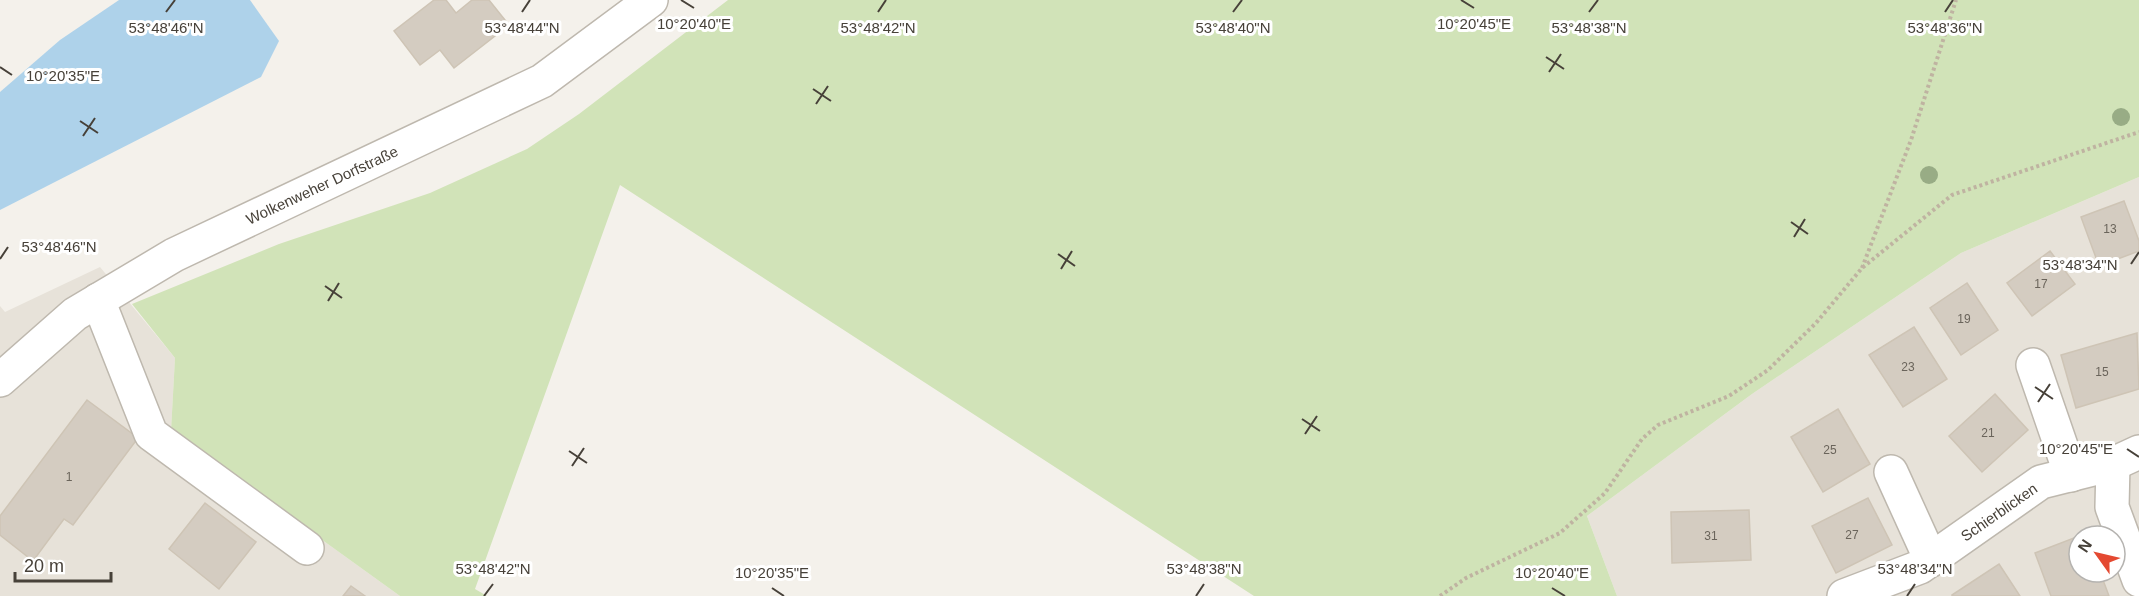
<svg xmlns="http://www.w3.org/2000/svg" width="2139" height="596" font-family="Arial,sans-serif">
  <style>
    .residential { fill: #e7e2d9; fill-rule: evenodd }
    .green { fill: #d1e3b8 }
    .water { fill: #aed2ea }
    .building { fill: #d4ccc1; stroke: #cec4b5; stroke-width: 1.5 }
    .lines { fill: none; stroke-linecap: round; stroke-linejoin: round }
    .minor-casing { stroke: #beb8ae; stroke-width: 36 }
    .path { stroke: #bfb3a1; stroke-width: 4; stroke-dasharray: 3 3; stroke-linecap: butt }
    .minor { stroke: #fff; stroke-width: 33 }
    .tree { fill: #98ac85 }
    .ticks { fill: none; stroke: #474139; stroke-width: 2 }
    .labels { text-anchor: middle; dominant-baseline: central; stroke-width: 6; stroke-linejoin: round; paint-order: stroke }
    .number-label { font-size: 12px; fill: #6a645b }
    .street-label { font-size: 15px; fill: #474139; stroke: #fff }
    .ticks-label { font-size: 15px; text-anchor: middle; fill: #474139; stroke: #fff; stroke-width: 6; stroke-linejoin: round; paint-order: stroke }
  </style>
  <rect width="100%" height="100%" fill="#f4f1eb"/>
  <!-- residential -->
  <g class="residential">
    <path d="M 2139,177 L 2139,596 L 1617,596 L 1587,516 L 1752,394 L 1961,253 ZM 2079,536 L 2115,536 L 2115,572 L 2079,572 Z"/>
    <path d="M 100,267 L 175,358 L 171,431 L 400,596 L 0,596 L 0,306 L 5,312 Z"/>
  </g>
  <!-- green -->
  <path class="green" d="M 728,0 L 2139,0 L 2139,177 L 1961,253 L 1752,394 L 1587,516 L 1617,596 L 1254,596 L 620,185 L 475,589 L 487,596 L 400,596 L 171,431 L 175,358 L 132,304 L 279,244 L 430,193 L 527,149 L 579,114 Z"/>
  <!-- water -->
  <path class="water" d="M 119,0 L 250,0 L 279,41 L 261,77 L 0,210 L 0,92 L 60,40 Z"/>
  <!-- building -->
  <g class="building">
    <path d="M 434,0 L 446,0 L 456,13 L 472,0 L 489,0 L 509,25 L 454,68 L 440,50 L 420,65 L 394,31 Z"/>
    <path d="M 2124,201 L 2139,241 L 2139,251 L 2099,266 L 2081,217 Z"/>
    <path d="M 2050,251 L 2075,284 L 2032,316 L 2007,283 Z"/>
    <path d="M 1967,283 L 1998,330 L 1961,355 L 1930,308 Z"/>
    <path d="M 1914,327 L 1947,379 L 1903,407 L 1869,355 Z"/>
    <path d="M 2137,333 L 2139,389 L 2076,408 L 2061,355 Z"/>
    <path d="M 1995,394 L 2028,430 L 1982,472 L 1949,436 Z"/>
    <path d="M 87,400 L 138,438 L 73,525 L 64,519 L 33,561 L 0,535 L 0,516 Z"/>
    <path d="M 1838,409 L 1870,464 L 1823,492 L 1791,437 Z"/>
    <path d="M 1868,498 L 1892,545 L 1836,573 L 1812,526 Z"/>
    <path d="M 205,503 L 256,542 L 219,589 L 169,549 Z"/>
    <path d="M 1749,510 L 1751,560 L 1672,563 L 1671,512 Z"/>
    <path d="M 2079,536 L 2079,572 L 2100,572 L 2109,596 L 2051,596 L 2035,553 Z"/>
    <path d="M 1999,564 L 2020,596 L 1952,596 L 1952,595 Z"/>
    <path d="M 351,586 L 365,596 L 343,596 Z"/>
  </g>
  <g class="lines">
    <!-- minor casing -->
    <g class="minor-casing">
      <g id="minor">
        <path d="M 98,300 L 151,434 L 307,548"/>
        <path d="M 2033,365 L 2071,475"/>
        <path d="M 0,380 L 75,314 L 174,255 L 542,81 L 651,0"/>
        <path d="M 2113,464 L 2112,507 L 2139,580"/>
        <path d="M 1891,472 L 1931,560"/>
        <path d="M 1844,596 L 1920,567 L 2041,482 L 2113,464 L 2139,452"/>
      </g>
    </g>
    <!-- path -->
    <g class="path">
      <path d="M 1862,268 L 1911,140 L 1956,0"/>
      <path d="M 1440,596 L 1466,578 L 1560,533 L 1605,493 L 1642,439 L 1658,425 L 1729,396 L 1768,370 L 1816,323 L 1862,268 L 1952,195 L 2139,132"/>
    </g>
    <!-- minor -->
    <use href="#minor" class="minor"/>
  </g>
  <!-- trees -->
  <g class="tree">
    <circle cx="2121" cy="117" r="9"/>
    <circle cx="1929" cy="175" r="9"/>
  </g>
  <!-- ticks -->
  <path class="ticks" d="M 681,0 L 694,8M 1461,0 L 1474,8M 166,12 L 175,0M 522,12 L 530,0M 878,12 L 886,0M 1233,12 L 1242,0M 1589,12 L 1598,0M 1945,12 L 1953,0M 1546,57 L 1564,69M 0,67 L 12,75M 1549,72 L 1561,54M 813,89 L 831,101M 816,104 L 828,86M 80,121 L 98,133M 83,136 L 95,118M 1791,222 L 1808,234M 1794,237 L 1805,219M 1058,254 L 1075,266M 0,259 L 8,247M 2131,264 L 2139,252M 1061,269 L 1072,251M 325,286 L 342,298M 328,301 L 339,283M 2035,387 L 2053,399M 2038,402 L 2050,384M 1302,419 L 1320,431M 1305,434 L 1317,416M 2127,449 L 2139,457M 569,451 L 587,463M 572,466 L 584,448M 772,588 L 784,596M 1552,588 L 1565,596M 484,596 L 493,584M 1196,596 L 1204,584M 1907,596 L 1915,584"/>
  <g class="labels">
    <!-- number labels -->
    <g class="number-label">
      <text x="2110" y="229">13</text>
      <text x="2041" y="284">17</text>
      <text x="1964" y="319">19</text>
      <text x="1908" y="367">23</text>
      <text x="2102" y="372">15</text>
      <text x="1988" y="433">21</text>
      <text x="1830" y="450">25</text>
      <text x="69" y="477">1</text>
      <text x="1852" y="535">27</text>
      <text x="1711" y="536">31</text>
    </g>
    <!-- street labels -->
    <g class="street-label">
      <text transform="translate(322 185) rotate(-25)">Wolkenweher Dorfstraße</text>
      <text transform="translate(1999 512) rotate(-35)">Schierblicken</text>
    </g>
  </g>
  <g class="ticks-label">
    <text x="694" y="29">10°20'40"E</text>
    <text x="1474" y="29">10°20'45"E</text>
    <text x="522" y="33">53°48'44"N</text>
    <text x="878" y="33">53°48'42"N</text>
    <text x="166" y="33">53°48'46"N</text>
    <text x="1233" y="33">53°48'40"N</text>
    <text x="1589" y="33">53°48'38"N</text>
    <text x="1945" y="33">53°48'36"N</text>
    <text x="63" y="81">10°20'35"E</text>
    <text x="59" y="252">53°48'46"N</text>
    <text x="2080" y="270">53°48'34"N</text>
    <text x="2076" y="454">10°20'45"E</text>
    <text x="493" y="574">53°48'42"N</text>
    <text x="1204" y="574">53°48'38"N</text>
    <text x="1915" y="574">53°48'34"N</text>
    <text x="772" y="578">10°20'35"E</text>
    <text x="1552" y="578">10°20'40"E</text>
  </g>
  <!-- north arrow -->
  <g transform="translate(2097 554) rotate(304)"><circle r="28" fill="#ffffff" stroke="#b5b3b0" stroke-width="1.5"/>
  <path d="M0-4.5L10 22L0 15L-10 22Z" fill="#e44931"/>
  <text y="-9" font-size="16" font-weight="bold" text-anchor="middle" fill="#474139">N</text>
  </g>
  <!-- scale -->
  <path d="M15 572v9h96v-9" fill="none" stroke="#474139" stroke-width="3"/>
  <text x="24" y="572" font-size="18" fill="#474139" stroke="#ffffff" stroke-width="4.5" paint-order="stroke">20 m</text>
</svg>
